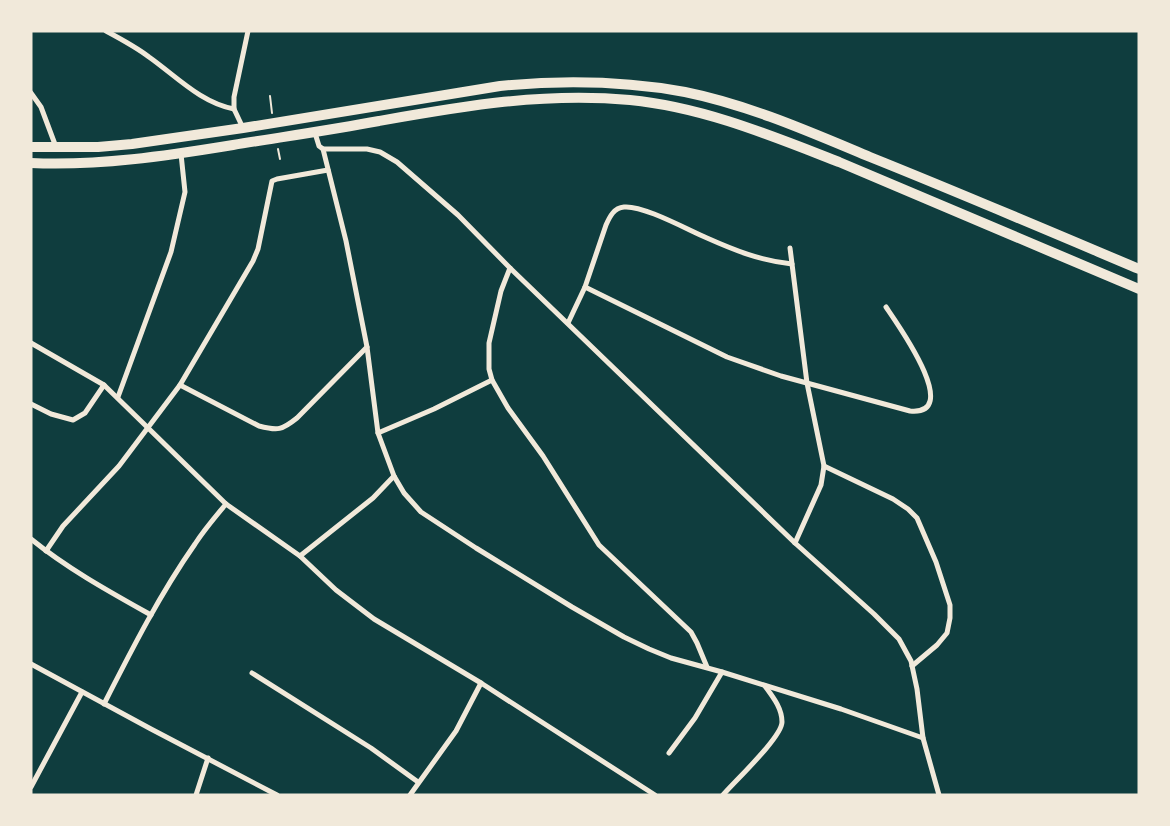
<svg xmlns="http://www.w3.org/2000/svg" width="1170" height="826" font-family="'PT Serif',serif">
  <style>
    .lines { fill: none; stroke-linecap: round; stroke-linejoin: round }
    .path { stroke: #f1e9da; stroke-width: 2 }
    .minor { stroke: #f1e9da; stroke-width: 5 }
    .primary { stroke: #f1e9da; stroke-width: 10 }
  </style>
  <rect width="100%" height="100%" fill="#0f3d3e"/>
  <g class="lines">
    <!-- path -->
    <g class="path">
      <path d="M 270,96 L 272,113"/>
      <path d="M 278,149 L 280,159"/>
    </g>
    <!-- minor -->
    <g class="minor">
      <path d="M 106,31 C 121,39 136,47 149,57 C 176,76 201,103 234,109"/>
      <path d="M 31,93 L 41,107 L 56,147"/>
      <path d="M 243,128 L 234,109 L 234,97 L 248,31"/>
      <path d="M 315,133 L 319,146 L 323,149 L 346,241 L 367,347 L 378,433 L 394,476 L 404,493 L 421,512 L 476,548 L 572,607 L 624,637 L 649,649 L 671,658 L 722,672 L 841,709 L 923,738"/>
      <path d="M 323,149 L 367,149 L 380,152 L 397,162 L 458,215 L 510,268 L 795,543 L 874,614 L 899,639 L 911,661 L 917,689 L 923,738 L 939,795"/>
      <path d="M 790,248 L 807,383 L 824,466 L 821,485 L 795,543"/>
      <path d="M 510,268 L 501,291 L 489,343 L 489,369 L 492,380 L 508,408 L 543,456 L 599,545 L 691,632 L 697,643 L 707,667"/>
      <path d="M 585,287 L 727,357 L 781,376 L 910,411 C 964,416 896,322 886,307"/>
      <path d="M 568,323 L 585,287 L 606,225 C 610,216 614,208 624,207 C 643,205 688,230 707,238 C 734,250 761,261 792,264"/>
      <path d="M 31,343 L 104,385 L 226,504 L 300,556 L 336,590 L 374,619 L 481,683 L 655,795"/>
      <path d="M 180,385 L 259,426 C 278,431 282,430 297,418 L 367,347"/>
      <path d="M 118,397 L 171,252 L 185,192 L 181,154"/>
      <path d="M 31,404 L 51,414 L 73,420 L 85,413 L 104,385"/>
      <path d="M 378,433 L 434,409 L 492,380"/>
      <path d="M 824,466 L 893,499 L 908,509 L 917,518 L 936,562 L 950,605 L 950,618 L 947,633 L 937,645 L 912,666"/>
      <path d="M 31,539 C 68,569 110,592 151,615"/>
      <path d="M 46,551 L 63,526 L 119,466 L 180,385 L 253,261 L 258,249 L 272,181 L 277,179 L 328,170"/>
      <path d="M 300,556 L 373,498 L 394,476"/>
      <path d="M 31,664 L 151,729 L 277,795"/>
      <path d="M 252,673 L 371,748 L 418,782"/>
      <path d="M 104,704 C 132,649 160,594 195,544 C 204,530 215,517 226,504"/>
      <path d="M 669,753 L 695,718 L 722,672"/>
      <path d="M 31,787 L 82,692"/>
      <path d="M 196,795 L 208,758"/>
      <path d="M 410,795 L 456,731 L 481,683"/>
      <path d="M 723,795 C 735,781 782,737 782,722 C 782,708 773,697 765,686"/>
    </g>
    <!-- primary -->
    <g class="primary">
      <path d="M 31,147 L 98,147 L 132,144 L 243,128 L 500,86 C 562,80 624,81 685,92 C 749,105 810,132 870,157 C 960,193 1049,231 1139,269"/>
      <path d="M 31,163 C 99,166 166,156 233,145 C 282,137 331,130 379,121 C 464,106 543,92 630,100 C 703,107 772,136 839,162 L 1139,289"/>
    </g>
  </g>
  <!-- border -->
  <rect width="1170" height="826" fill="none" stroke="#f1e9da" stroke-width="65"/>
</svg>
